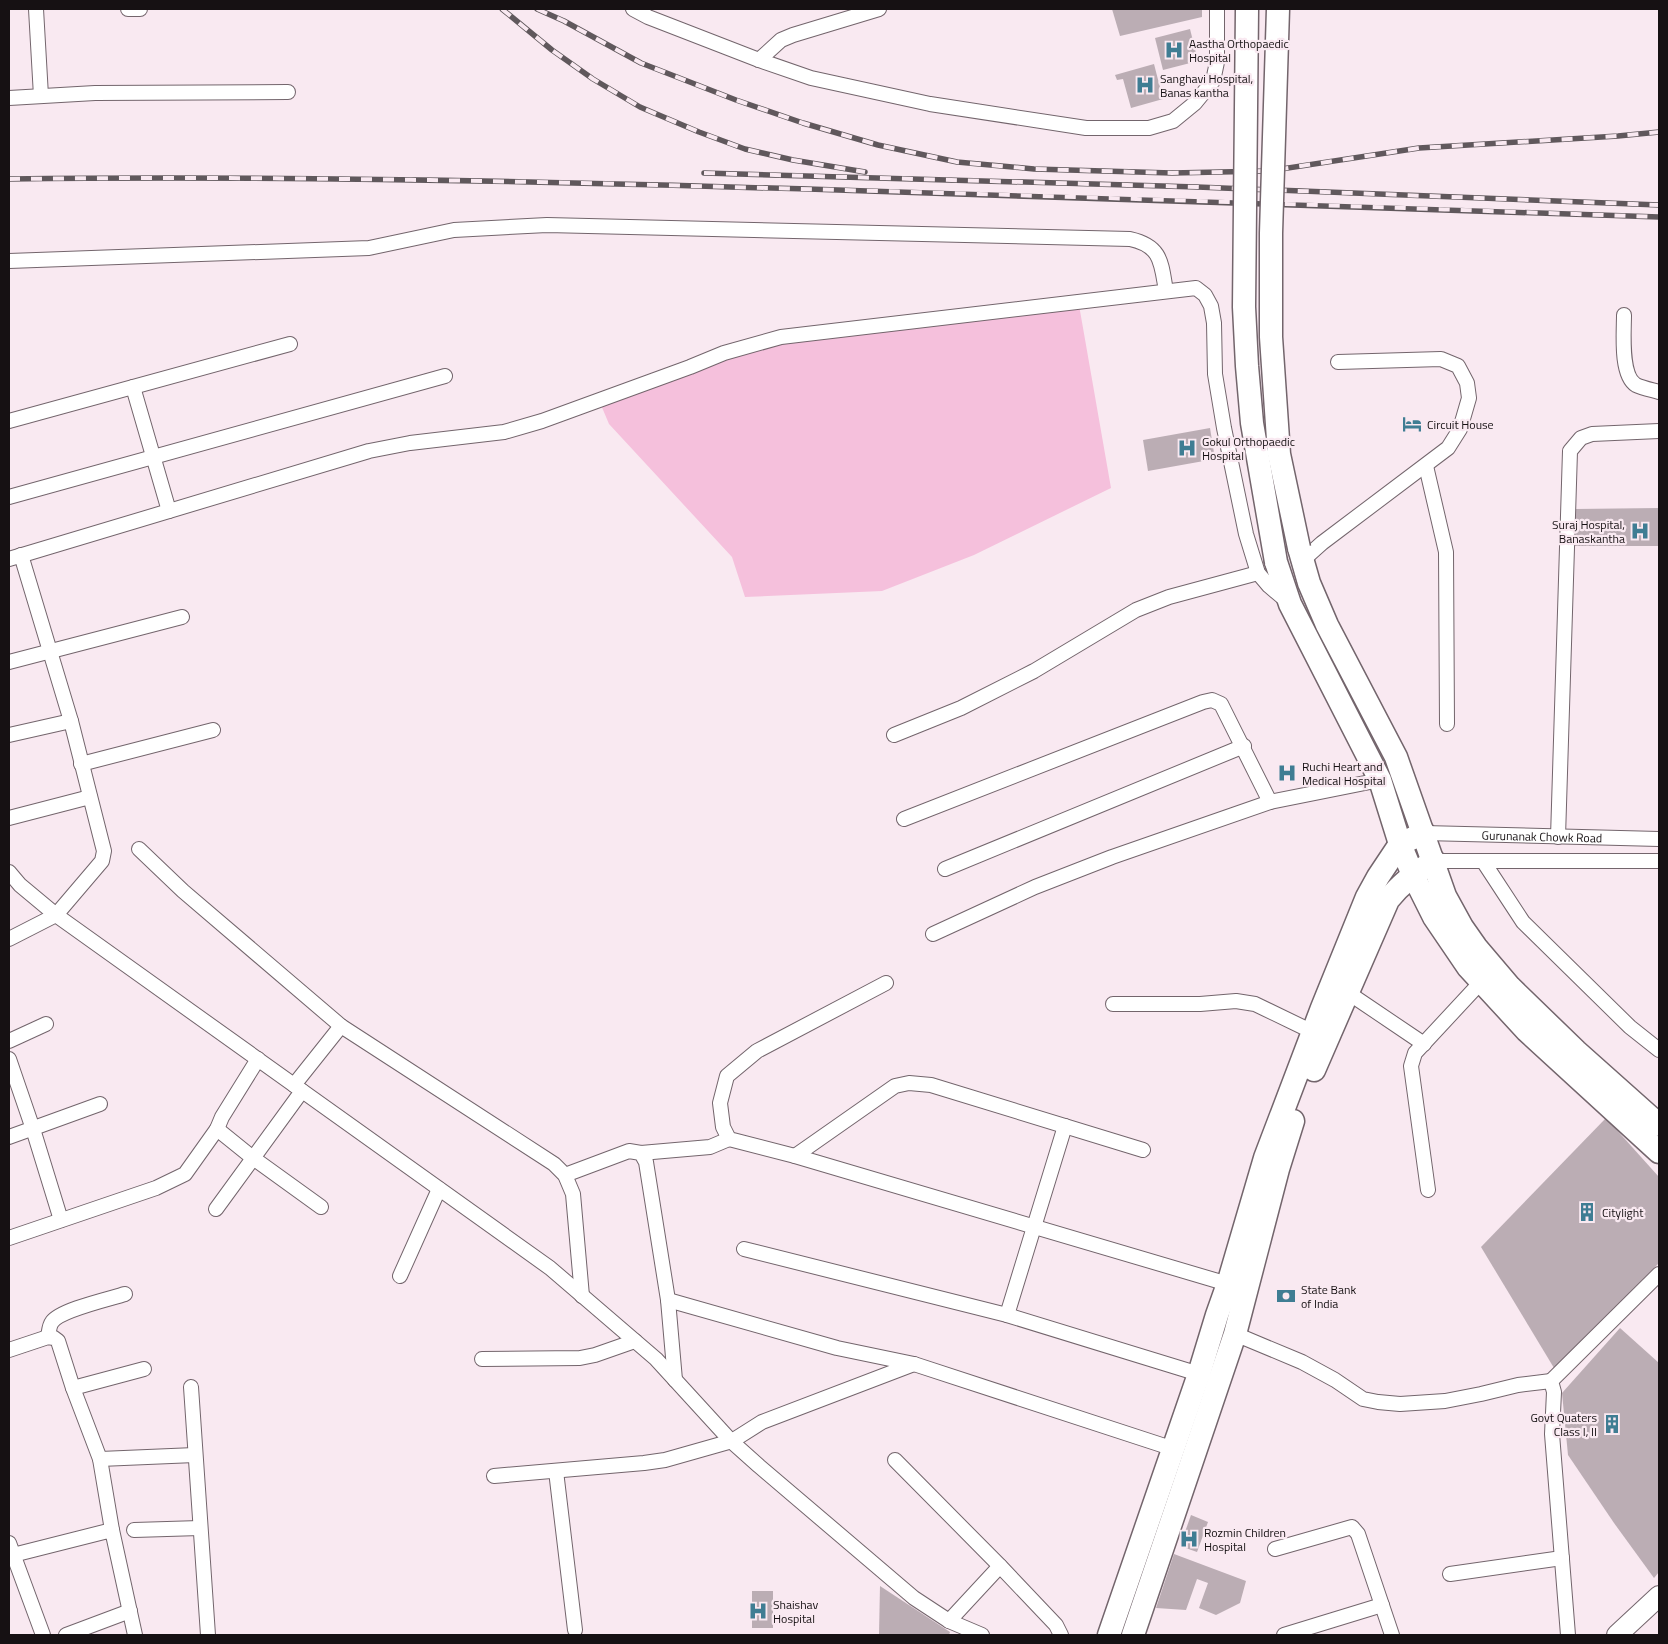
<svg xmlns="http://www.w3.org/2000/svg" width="1668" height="1644" font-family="'Titillium Web',sans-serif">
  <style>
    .green { fill: #f5c0dc }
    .building { fill: #bbadb4 }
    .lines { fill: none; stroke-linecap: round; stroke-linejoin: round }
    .minor-casing { stroke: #73656c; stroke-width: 16 }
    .secondary-casing { stroke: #73656c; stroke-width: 22 }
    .primary-casing { stroke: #73656c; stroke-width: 25 }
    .minor { stroke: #fff; stroke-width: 14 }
    .secondary { stroke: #fff; stroke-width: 20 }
    .primary { stroke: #fff; stroke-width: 22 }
    .rail-casing { stroke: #60585c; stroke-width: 5.5 }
    .rail { stroke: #f9e9f1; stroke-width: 4; stroke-dasharray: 11; stroke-linecap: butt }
    .primary-bridge-casing { stroke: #73656c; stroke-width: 25; stroke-linecap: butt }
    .primary-bridge { stroke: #fff; stroke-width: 22 }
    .labels { text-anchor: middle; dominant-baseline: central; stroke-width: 4.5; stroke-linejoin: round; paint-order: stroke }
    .poi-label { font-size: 12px; fill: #161113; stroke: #f9e9f1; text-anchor: start }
    .street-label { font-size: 12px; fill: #161113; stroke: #f9e9f1 }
  </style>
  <rect width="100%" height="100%" fill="#f9e9f1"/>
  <!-- green -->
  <path class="green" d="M 1079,305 L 1111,488 L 974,555 L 882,591 L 745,597 L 732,557 L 609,424 L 601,405 L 763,344 Z"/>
  <!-- building -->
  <g class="building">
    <path d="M 1112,9 L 1202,9 L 1202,17 L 1120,36 Z"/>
    <path d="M 1190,29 L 1198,61 L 1163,70 L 1155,38 Z"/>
    <path d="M 1154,64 L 1163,99 L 1131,108 L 1123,79 L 1117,80 L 1115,75 Z"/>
    <path d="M 1210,428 L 1215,459 L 1148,471 L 1143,440 Z"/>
    <path d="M 1659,508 L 1659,546 L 1575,546 L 1575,509 Z"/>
    <path d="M 1606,1118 L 1659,1177 L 1659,1263 L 1554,1368 L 1481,1247 Z"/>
    <path d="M 1620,1328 L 1659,1363 L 1659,1572 L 1654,1578 L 1614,1523 L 1568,1455 L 1562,1393 Z"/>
    <path d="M 1191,1515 L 1208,1522 L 1197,1552 L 1180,1546 Z"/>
    <path d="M 1174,1554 L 1246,1581 L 1240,1603 L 1216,1615 L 1199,1608 L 1208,1583 L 1197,1579 L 1186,1610 L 1156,1608 Z"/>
    <path d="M 880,1586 L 950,1632 L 949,1635 L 879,1635 Z"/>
    <rect x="752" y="1591" width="21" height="37"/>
  </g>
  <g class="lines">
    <!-- minor casing -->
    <g class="minor-casing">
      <g id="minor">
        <path d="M 36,9 L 41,96"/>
        <path d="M 128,9 L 140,9"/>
        <path d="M 633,9 L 648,17 L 759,60 L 811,78 L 930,104 L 1086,128 L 1149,128 L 1173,121 L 1195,103 L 1213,81 L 1217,62 L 1217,9"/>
        <path d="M 759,60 L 781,40 L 793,35 L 879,9"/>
        <path d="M 9,98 L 95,93 L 288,92"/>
        <path d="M 9,261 L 369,248 L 454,230 L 547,225 L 1130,239 C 1162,246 1161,263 1166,291"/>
        <path d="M 1624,315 C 1624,332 1620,375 1636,385 C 1642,388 1652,390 1659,392"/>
        <path d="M 133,387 L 169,511"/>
        <path d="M 9,421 L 290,344"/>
        <path d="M 1426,466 L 1446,552 L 1447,724"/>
        <path d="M 9,497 L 445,376"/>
        <path d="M 9,559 L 369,451 L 410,443 L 504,432 L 542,421 L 690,367 L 724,353 L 781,337 L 1196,288 L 1205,295 L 1211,306 L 1214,323 L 1215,374 L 1224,428 L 1246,534 L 1258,573 L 1269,586 L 1288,602"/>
        <path d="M 1303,560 L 1322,543 L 1448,448 L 1460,429 L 1469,398 L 1467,383 L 1458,366 L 1441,359 L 1338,362"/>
        <path d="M 9,662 L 182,617"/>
        <path d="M 9,735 L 71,721"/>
        <path d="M 894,735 L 961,708 L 1034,671 L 1136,610 L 1169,597 L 1258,573"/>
        <path d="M 81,764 L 213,730"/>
        <path d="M 9,818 L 90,797"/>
        <path d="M 904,819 L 1203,702 L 1212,700 L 1221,704 L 1270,802"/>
        <path id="s1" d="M 1424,833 L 1659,839"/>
        <path d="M 1558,837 L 1570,451 L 1581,438 L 1592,434 L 1659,431"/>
        <path d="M 139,849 L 183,891 L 341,1026 L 554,1164 L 565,1175 L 573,1194 L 582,1296"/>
        <path d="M 1434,861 L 1659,861"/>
        <path d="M 1483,861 L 1523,922 L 1630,1027 L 1659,1050"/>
        <path d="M 945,869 L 1244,746"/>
        <path d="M 9,872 L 20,885 L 56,915 L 550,1268 L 656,1359 L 731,1441 L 759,1466 L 914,1598 L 949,1621 L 982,1635"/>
        <path d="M 933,934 L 1035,887 L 1112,857 L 1270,802 L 1380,780"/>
        <path d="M 9,939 L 56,915 L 102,861 L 104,851 L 71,721 L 21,555"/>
        <path d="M 886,983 L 757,1051 L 727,1076 L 720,1103 L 723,1127 L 729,1139 L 795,1156 L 1228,1284"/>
        <path d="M 1347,992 L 1424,1044"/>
        <path d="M 1113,1004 L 1200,1004 L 1236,1001 L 1255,1004 L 1313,1032"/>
        <path d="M 9,1041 L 46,1024"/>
        <path d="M 9,1059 L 33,1129 L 61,1220"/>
        <path d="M 294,1085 L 341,1026"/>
        <path d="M 217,1129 L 253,1158 L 321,1207"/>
        <path d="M 9,1137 L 100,1104"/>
        <path d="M 641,1153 L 710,1147 L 729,1139"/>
        <path d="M 795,1156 L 895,1086 L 909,1083 L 931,1085 L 1143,1150"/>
        <path d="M 565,1175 L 629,1151 L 641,1153 L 646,1162 L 668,1300 L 675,1380"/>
        <path d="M 1428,1190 L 1411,1066 L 1415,1053 L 1481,982"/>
        <path d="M 216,1209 L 302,1091"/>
        <path d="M 9,1238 L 156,1188 L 185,1174 L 217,1129 L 222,1117 L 258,1059"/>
        <path d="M 744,1249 L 1007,1315 L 1199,1374"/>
        <path d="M 400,1276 L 439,1189"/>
        <path d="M 668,1300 L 837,1348 L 914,1364 L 1174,1449"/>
        <path d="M 1007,1315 L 1065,1126"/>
        <path d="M 1235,1334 L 1302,1362 L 1335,1380 L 1363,1399 L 1378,1402 L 1400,1404 L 1445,1401 L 1481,1394 L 1518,1385 L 1551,1381"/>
        <path d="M 48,1337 C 49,1332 49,1326 52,1322 C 60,1310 109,1299 125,1294"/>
        <path d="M 9,1350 L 48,1337 L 54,1338 L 58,1341 L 73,1388 L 100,1459 L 112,1530"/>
        <path d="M 482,1359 L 580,1358 L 595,1355 L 635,1341"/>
        <path d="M 191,1387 L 208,1635"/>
        <path d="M 73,1388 L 144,1369"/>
        <path d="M 100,1459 L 195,1455"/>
        <path d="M 895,1460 L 1000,1566 L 1056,1625 L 1061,1635"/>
        <path d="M 556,1471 L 575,1630"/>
        <path d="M 494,1476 L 644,1463 L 665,1460 L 732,1441 L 762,1422 L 914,1364"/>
        <path d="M 134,1530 L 200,1528"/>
        <path d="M 9,1543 L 43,1635"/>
        <path d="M 1275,1549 L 1352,1527 L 1358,1534 L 1392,1635"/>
        <path d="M 13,1555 L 112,1530 L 135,1635"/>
        <path d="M 1450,1574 L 1562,1558"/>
        <path d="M 949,1621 L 1000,1566"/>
        <path d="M 66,1635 L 130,1611"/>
        <path d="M 1284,1635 L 1382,1605"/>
        <path d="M 1568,1635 L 1552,1434 L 1554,1392 L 1551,1381 L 1659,1274"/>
      </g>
    </g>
    <!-- secondary casing -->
    <g class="secondary-casing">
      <path id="secondary" d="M 1617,1635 L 1659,1596"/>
    </g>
    <!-- primary casing -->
    <g class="primary-casing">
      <g id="primary">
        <path d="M 1299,548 L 1309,583 L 1327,625 L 1396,757 L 1445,896 L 1462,927 L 1476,947 L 1510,987 L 1576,1051 L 1659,1125"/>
        <path d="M 1276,562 L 1290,604 L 1380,780 L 1400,844 L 1413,875 L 1434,917 L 1468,967 L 1527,1031 L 1659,1152"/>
        <path d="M 1314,1070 L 1388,900 C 1401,883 1416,872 1434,861"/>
        <path d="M 1109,1635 L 1199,1374 L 1217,1315 L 1228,1284 L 1265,1158 L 1322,1008 L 1367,897 L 1378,877 L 1400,844 L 1424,833"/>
        <path d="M 1133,1635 L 1235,1334 L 1278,1169 L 1293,1121"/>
      </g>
    </g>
    <!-- minor -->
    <use href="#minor" class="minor"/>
    <!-- secondary -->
    <use href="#secondary" class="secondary"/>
    <!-- primary -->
    <use href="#primary" class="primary"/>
    <!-- rail casing -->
    <g class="rail-casing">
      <g id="rail">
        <path d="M 502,9 L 552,50 L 593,79 L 640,107 L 699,132 L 745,149 L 793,160 L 865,172"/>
        <path d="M 537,9 L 564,21 L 641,63 L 736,100 L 803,123 L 878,145 L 957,162 L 1034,169 L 1172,173 L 1268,171 L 1419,148 L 1618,136 L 1659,132"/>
        <path d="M 704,173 L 1197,187 L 1659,205"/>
        <path d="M 9,179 C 249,176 490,180 730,187 C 1040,195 1350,206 1659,217"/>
      </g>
    </g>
    <!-- rail -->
    <use href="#rail" class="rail"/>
    <!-- primary-bridge casing -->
    <g class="primary-bridge-casing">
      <g id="primary-bridge">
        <path d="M 1247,9 L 1244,307 L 1247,366 L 1252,423 L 1276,562"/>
        <path d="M 1278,9 L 1271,233 L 1271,337 L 1279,454 L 1299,548"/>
      </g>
    </g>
    <!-- primary-bridge -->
    <use href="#primary-bridge" class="primary-bridge"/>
  </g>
  <!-- icons -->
  <defs>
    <g id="hospital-bare" transform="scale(1.5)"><path d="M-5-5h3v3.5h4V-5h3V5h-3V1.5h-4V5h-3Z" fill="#3f7d93" stroke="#f9e9f1" stroke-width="2.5" paint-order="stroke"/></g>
    <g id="hotel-bare" transform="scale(1.5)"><path d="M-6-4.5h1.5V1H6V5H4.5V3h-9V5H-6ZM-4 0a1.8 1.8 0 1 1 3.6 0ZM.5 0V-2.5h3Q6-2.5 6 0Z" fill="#3f7d93" stroke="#f9e9f1" stroke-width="2.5" paint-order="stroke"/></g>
    <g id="building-bare" transform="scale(1.5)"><path d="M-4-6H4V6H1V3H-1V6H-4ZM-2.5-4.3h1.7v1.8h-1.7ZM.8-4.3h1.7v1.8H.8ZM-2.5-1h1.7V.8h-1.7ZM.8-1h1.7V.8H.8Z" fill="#3f7d93" stroke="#f9e9f1" stroke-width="2.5" paint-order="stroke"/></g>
    <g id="bank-bare" transform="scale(1.5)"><path d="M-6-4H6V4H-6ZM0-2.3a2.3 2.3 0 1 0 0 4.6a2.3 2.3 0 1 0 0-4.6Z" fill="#3f7d93" stroke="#f9e9f1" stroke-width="2.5" paint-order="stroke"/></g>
  </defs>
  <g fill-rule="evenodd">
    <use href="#hospital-bare" x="1174" y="50"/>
    <use href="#hospital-bare" x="1145" y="85"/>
    <use href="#hotel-bare" x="1412" y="424"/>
    <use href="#hospital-bare" x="1187" y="448"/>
    <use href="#hospital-bare" x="1640" y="531"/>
    <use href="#hospital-bare" x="1287" y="773"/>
    <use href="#building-bare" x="1587" y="1212"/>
    <use href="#bank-bare" x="1286" y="1296"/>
    <use href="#building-bare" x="1612" y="1424"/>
    <use href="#hospital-bare" x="1189" y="1539"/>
    <use href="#hospital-bare" x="758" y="1611"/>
  </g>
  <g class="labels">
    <!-- poi labels -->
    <g class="poi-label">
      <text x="1189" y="43">Aastha Orthopaedic<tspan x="1189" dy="14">Hospital</tspan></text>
      <text x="1160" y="78">Sanghavi Hospital,<tspan x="1160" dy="14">Banas kantha</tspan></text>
      <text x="1427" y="424">Circuit House</text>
      <text x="1202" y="441">Gokul Orthopaedic<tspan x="1202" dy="14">Hospital</tspan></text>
      <text x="1625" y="524" text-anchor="end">Suraj Hospital,<tspan x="1625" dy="14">Banaskantha</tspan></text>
      <text x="1302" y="766">Ruchi Heart and<tspan x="1302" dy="14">Medical Hospital</tspan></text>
      <text x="1602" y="1212">Citylight</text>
      <text x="1301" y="1289">State Bank<tspan x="1301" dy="14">of India</tspan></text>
      <text x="1597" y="1417" text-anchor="end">Govt Quaters<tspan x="1597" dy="14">Class I, II</tspan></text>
      <text x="1204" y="1532">Rozmin Children<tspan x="1204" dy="14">Hospital</tspan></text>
      <text x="773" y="1604">Shaishav<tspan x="773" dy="14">Hospital</tspan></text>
    </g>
    <!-- street labels -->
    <g class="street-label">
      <text stroke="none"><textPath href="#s1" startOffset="118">Gurunanak Chowk Road</textPath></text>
    </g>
  </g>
  <!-- border -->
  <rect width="1668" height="1644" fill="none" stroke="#161113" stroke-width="20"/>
</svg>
